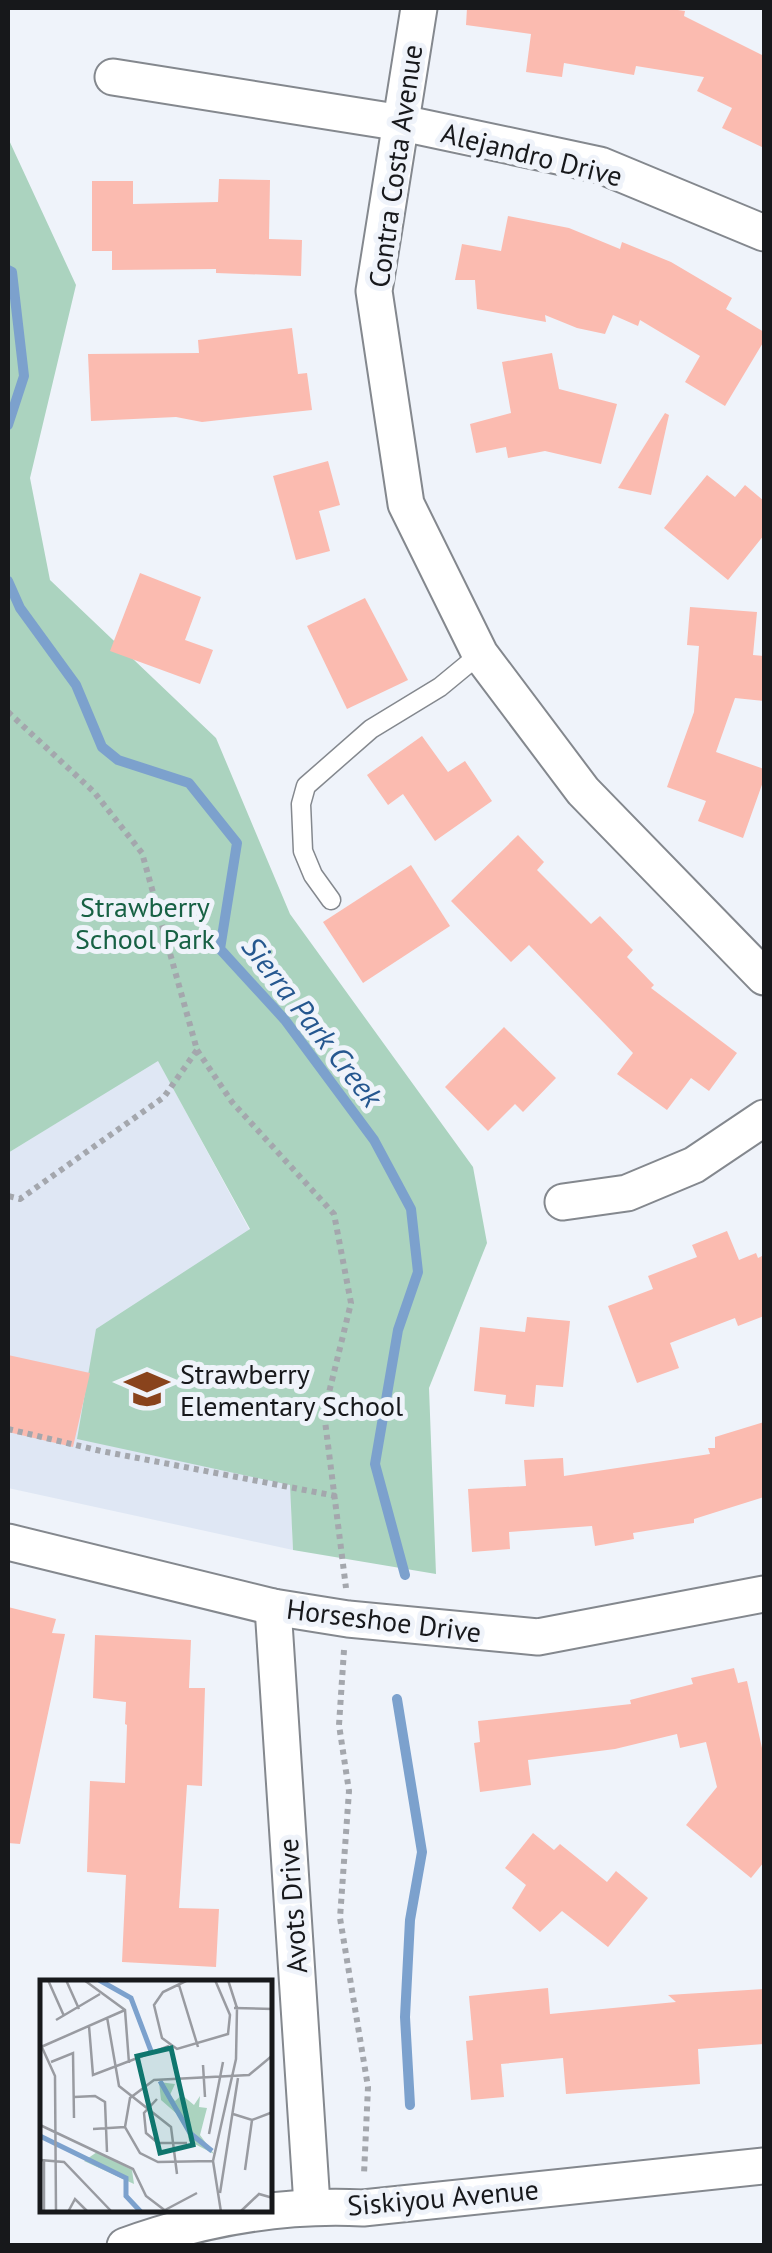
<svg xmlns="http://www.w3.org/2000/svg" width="772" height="2253" font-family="'PT Sans',sans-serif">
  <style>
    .built { fill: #dfe7f4 }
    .green { fill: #abd3bf }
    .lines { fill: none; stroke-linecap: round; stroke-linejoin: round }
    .stream { stroke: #7ca1cd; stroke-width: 10 }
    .building { fill: #fbbbb0 }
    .lane-casing { stroke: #84888e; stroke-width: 21 }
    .street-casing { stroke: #84888e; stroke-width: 39 }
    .path { stroke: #a4a7ad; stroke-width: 6; stroke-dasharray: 5 5; stroke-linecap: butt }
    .lane { stroke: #fff; stroke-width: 18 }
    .street { stroke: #fff; stroke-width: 35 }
    .labels { text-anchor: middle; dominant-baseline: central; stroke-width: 10; stroke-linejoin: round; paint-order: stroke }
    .street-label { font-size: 28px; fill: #17181b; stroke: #eff3fa }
    .park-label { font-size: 28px; fill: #176144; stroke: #eff3fa }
    .poi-label { font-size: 28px; fill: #17181b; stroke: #eff3fa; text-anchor: start }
    .water-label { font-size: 30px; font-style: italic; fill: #25578f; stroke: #eff3fa }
    .inset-river { fill: none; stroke: #7ca1cd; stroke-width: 5 }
    .inset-road { fill: none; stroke: #999ba1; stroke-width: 2.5 }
    .view { fill: #0f766e; fill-opacity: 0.15; stroke: #0f766e; stroke-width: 5 }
    .inset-edge { fill: none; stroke: #17181b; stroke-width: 5 }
  </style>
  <rect width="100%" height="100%" fill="#eff3fa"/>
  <!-- built -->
  <path class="built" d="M 158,1060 L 283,1292 L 293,1550 L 8,1488 L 8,1153 Z"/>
  <!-- green -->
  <path class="green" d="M 8,138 L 76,285 L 30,478 L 50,580 L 216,738 L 290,914 L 473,1167 L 487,1243 L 429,1388 L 436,1574 L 293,1550 L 290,1485 L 77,1439 L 96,1329 L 250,1229 L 158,1061 L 8,1153 Z"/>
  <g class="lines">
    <!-- stream -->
    <g class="stream">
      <path d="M 8,270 L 12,272 L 24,376 L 8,425"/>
      <path d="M 8,581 L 20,608 L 76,685 L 102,747 L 118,760 L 189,783 L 237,843 L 220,949 L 285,1020 L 374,1140 L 411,1209 L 418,1272 L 398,1330 L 375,1464 L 405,1575"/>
      <path d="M 397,1699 L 422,1852 L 410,1920 L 405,2017 L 410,2105"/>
    </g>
  </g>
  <!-- building -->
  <g class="building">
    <path d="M 467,8 L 664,8 L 685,11 L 684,16 L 764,56 L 764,148 L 722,128 L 732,108 L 697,91 L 704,77 L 636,66 L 634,75 L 564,63 L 562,77 L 526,72 L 531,34 L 466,25 Z"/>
    <path d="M 219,179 L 270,180 L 269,239 L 302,240 L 301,276 L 216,273 L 216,269 L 112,270 L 112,251 L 92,251 L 92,181 L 133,181 L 133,204 L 218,202 Z"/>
    <path d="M 508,216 L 569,228 L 620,249 L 622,242 L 671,262 L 732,298 L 726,309 L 764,332 L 764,341 L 725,406 L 685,382 L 700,356 L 640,320 L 638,326 L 613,315 L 605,334 L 577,328 L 545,315 L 546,322 L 477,309 L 475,280 L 455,280 L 462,244 L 501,251 Z"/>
    <path d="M 292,328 L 298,374 L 307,373 L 312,410 L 202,422 L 176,417 L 91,421 L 88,354 L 199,353 L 198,340 Z"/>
    <path d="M 552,353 L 559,389 L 617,404 L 601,464 L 545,451 L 508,458 L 506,447 L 476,453 L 470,424 L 511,413 L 502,362 Z"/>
    <path d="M 665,413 L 669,415 L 651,495 L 618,488 Z"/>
    <path d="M 328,461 L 340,505 L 319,511 L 330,551 L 296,560 L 273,476 Z"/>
    <path d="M 707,475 L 735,497 L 745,485 L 764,501 L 764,535 L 728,580 L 664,528 Z"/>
    <path d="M 140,573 L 201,597 L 185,640 L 213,650 L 200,684 L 110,651 Z"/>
    <path d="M 365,598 L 408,680 L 347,709 L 307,626 Z"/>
    <path d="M 690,607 L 757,612 L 753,655 L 764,656 L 764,701 L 735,698 L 716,752 L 764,769 L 764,779 L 743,838 L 698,821 L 706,801 L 667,787 L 694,712 L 699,646 L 687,645 Z"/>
    <path d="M 422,736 L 448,772 L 465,761 L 492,801 L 435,841 L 403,794 L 388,805 L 367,775 Z"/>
    <path d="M 518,835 L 544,862 L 537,870 L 591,924 L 600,916 L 633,950 L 627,957 L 654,985 L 651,988 L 737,1053 L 709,1091 L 691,1078 L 667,1110 L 617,1074 L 633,1053 L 529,945 L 511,962 L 451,901 Z"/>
    <path d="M 411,865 L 450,926 L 363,983 L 323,922 Z"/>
    <path d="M 504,1027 L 556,1078 L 523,1112 L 515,1104 L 488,1131 L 445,1087 Z"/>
    <path d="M 727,1231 L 739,1260 L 756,1253 L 758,1258 L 764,1255 L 764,1316 L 738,1326 L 735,1318 L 670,1343 L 679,1368 L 637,1383 L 608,1306 L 653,1289 L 648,1276 L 697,1257 L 692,1245 Z"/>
    <path d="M 527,1317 L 570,1321 L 563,1387 L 536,1385 L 534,1407 L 505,1404 L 506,1395 L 474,1391 L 480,1327 L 525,1332 Z"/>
    <path d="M 8,1355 L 90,1373 L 73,1447 L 8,1432 Z"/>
    <path d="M 764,1422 L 764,1497 L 694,1519 L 694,1523 L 633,1533 L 634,1539 L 595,1546 L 592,1526 L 509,1532 L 510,1549 L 472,1552 L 468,1489 L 526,1486 L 524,1460 L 563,1458 L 564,1476 L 710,1454 L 708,1448 L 715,1448 L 715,1437 Z"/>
    <path d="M 8,1607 L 56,1619 L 52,1633 L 65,1634 L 20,1844 L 8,1843 Z"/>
    <path d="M 95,1635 L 191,1640 L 189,1688 L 205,1688 L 202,1786 L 187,1785 L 179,1908 L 219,1909 L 216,1967 L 122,1962 L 126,1875 L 87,1872 L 90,1781 L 125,1783 L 127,1725 L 125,1724 L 126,1702 L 93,1698 Z"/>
    <path d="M 734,1668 L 738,1683 L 747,1681 L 764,1757 L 764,1862 L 751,1878 L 686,1825 L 717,1787 L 706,1742 L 680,1748 L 677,1734 L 615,1749 L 528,1760 L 531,1785 L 480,1792 L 474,1743 L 480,1742 L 478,1721 L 631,1704 L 630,1700 L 693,1684 L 691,1678 Z"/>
    <path d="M 533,1833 L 554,1850 L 560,1844 L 607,1882 L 616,1871 L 648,1898 L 608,1947 L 562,1911 L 540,1932 L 512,1908 L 526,1885 L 505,1868 Z"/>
    <path d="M 548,1988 L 550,2014 L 676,2002 L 668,1995 L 764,1989 L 764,2044 L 698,2049 L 700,2084 L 566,2094 L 563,2058 L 501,2064 L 504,2097 L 471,2100 L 466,2041 L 473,2040 L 469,1996 Z"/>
  </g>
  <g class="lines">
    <!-- lane casing -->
    <g class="lane-casing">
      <path id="lane" d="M 331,900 L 313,875 L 303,851 L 301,804 L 306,786 L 371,729 L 440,687 L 480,654"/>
    </g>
    <!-- street casing -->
    <g class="street-casing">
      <g id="street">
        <path d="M 419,8 L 374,291 L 406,504 L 480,654 L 583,791 L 764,977"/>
        <path d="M 113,77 L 402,123 L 600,165 L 764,233"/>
        <path d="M 563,1202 L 627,1193 L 694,1165 L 764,1118"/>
        <path d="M 8,1542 L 273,1607 L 348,1619 L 538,1637 L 764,1594"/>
        <path d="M 273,1607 L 312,2205"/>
        <path d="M 125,2246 C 202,2218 281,2204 363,2208 L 764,2166"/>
      </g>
    </g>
    <!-- path -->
    <g class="path">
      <path d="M 8,712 L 94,792 L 142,853 L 197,1050 L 164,1097 L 20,1199 L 8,1196"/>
      <path d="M 197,1050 L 232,1102 L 334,1214 L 351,1303 L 324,1413 L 346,1588"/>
      <path d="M 8,1429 L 101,1451 L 336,1496"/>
      <path d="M 344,1650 L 339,1725 L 349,1791 L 340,1918 L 368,2087 L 364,2174"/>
    </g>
    <!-- lane -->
    <use href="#lane" class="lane"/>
    <!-- street -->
    <use href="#street" class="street"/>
  </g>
  <!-- icons -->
  <defs>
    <g id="school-bare" transform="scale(3.45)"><path d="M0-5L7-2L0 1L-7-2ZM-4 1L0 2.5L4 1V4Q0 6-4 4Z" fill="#89431c" stroke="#eff3fa" stroke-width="2.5" paint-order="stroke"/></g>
  </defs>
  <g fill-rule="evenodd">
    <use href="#school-bare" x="147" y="1389"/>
  </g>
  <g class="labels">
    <!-- street labels -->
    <g class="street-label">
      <text transform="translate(532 154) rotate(14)">Alejandro Drive</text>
      <text transform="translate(395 166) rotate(-82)">Contra Costa Avenue</text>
      <text transform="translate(384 1620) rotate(7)">Horseshoe Drive</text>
      <text transform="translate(292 1906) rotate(-94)">Avots Drive</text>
      <text transform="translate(443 2197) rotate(-5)">Siskiyou Avenue</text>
    </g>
    <!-- park labels -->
    <g class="park-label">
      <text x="145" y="906">Strawberry<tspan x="145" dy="32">School Park</tspan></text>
    </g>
    <!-- poi labels -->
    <g class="poi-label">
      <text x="180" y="1373">Strawberry<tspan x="180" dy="32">Elementary School</tspan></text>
    </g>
    <!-- water labels -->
    <g class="water-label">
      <text transform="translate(313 1021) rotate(52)">Sierra Park Creek</text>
    </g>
  </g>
  <!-- overview -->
  <g transform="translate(40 1980)">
    <rect width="232" height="232" fill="#eff3fa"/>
    <path d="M 119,102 L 135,104 L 130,115 L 135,121 L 142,115 L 154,125 L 160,116 L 159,127 L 167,128 L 160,155 L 174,174 L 149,161 L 145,141 L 121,120 ZM 57,172 L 92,190 L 94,204 L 44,181 Z" fill="#abd3bf"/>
    <path class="inset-river" d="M 59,0 L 91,18 L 111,71M 120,101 L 150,153 L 172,171M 0,156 L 86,198 L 86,216 L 101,232"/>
    <path class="inset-road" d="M 8,0 L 24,36M 26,0 L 39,29M 44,0 L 85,30 L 89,83M 148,0 L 123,12 L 114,25 L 122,58 L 137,69 L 188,54 L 190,35 L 175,0M 139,5 L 158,67M 194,28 L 233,29M 67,37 L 79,106 L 131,147 L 137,194M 16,40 L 60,14M 49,46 L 53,95 L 129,66M 0,63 L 15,96 L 16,232M 1,67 L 85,30M 11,82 L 33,73 L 34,138M 163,85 L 165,117M 34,117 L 55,116 L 65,122 L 67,172M 117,119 L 104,133 L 106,153 L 118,163 L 147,163M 193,134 L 212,140 L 233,132M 0,145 L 93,189 L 106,216 L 127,232M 53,149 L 85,147M 169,154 L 183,82M 4,179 L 4,232M 0,180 L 24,182 L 72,232M 173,181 L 118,182 L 100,173 L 85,147 L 90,118 L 114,100 L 209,95 L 233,75M 205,190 L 212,140M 180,213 L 198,98M 125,230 L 157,213M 28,232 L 35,219 L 48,232M 181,232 L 173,181 L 196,79 L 197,28 L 188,0M 200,232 L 219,214 L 233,218"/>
    <path class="view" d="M 131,68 L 153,165 L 120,173 L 97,76 Z"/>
    <rect width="232" height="232" class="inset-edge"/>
  </g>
  <!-- border -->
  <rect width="772" height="2253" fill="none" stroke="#17181b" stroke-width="20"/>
</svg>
